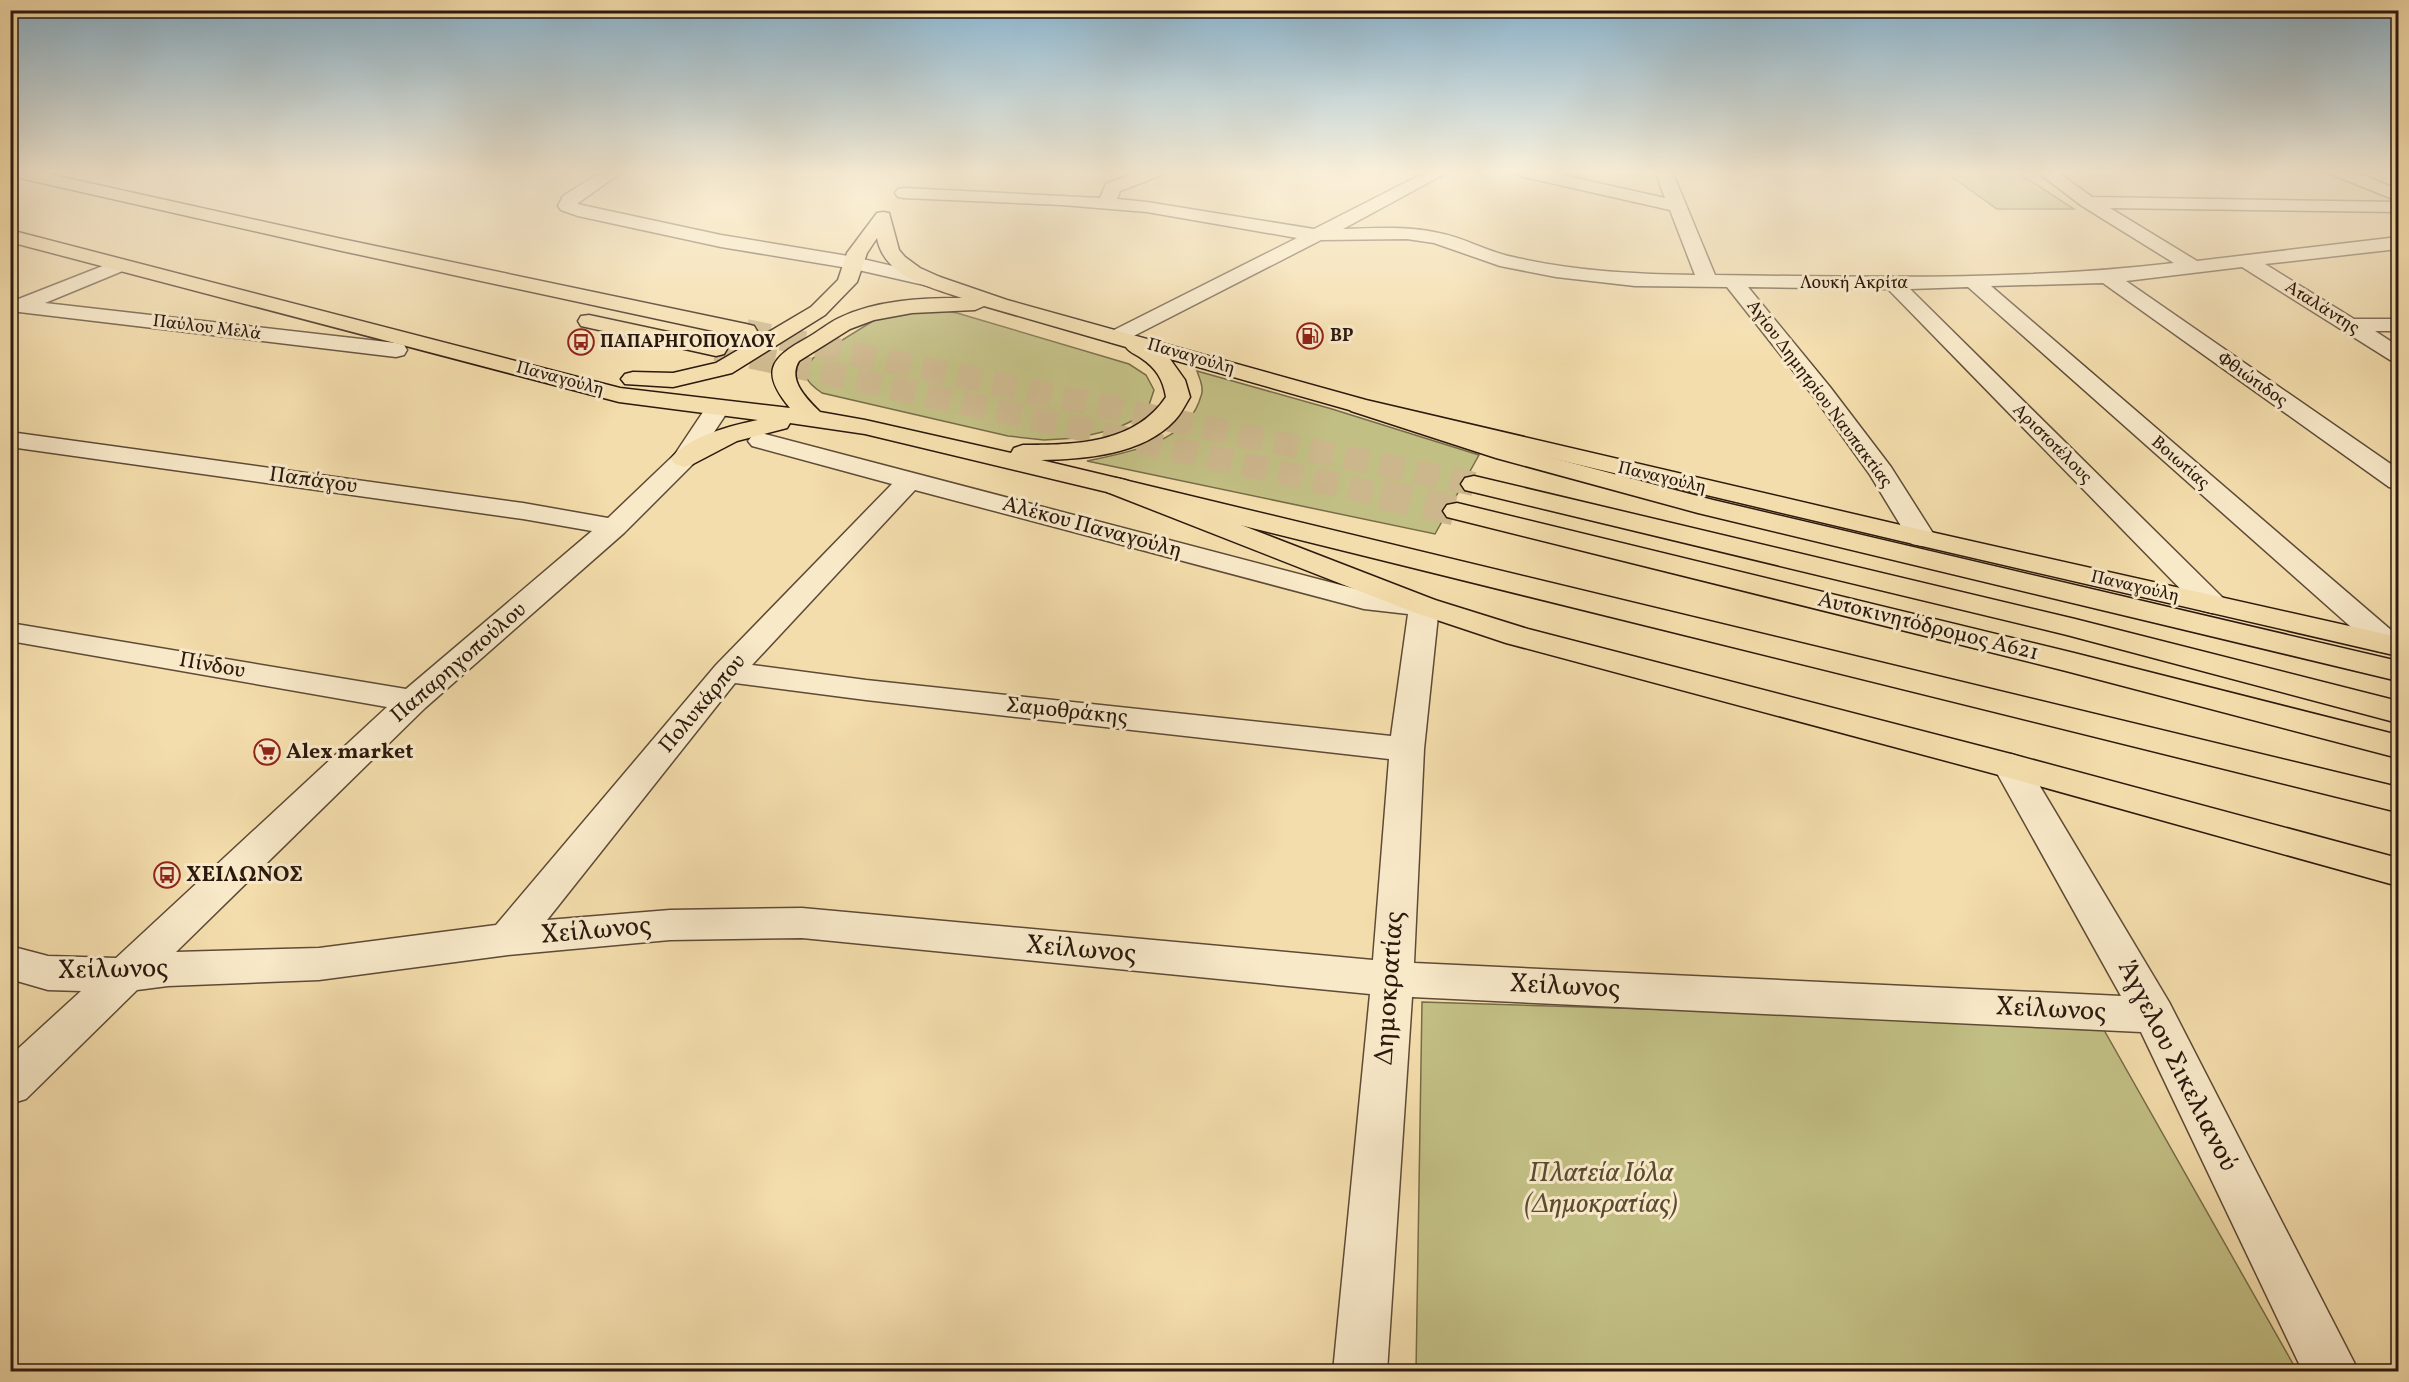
<svg xmlns="http://www.w3.org/2000/svg" width="2409" height="1382" font-family="Vollkorn,serif">
  <style>
    .green { fill: #c2bf84; stroke: #776c49; stroke-width: 1.5 }
    .lines { fill: none; stroke-linecap: round; stroke-linejoin: round }
    .highway-tunnel-far1 { stroke: #ccb68c; stroke-width: 24; stroke-dasharray: 24 12; stroke-linecap: butt }
    .highway-tunnel { stroke: #ccb68c; stroke-width: 30; stroke-dasharray: 30 15; stroke-linecap: butt }
    .minor-casing { stroke: #5e4a36; stroke-width: 3 }
    .major-casing { stroke: #2c190e; stroke-width: 3 }
    .highway-casing { stroke: #2c190e; stroke-width: 3 }
    .minor { fill: #f8e9c9; fill-rule: evenodd }
    .major { fill: #f4ddac; fill-rule: evenodd }
    .highway { fill: #f4ddac; fill-rule: evenodd }
    .labels { text-anchor: middle; dominant-baseline: central; stroke-width: 6; stroke-linejoin: round; paint-order: stroke }
    .far-street-label { font-size: 18px; fill: #2c190e; stroke: #f8e9c9 }
    .far-poi-label { font-size: 18px; font-weight: bold; fill: #2c190e; stroke: #f8e9c9; text-anchor: start }
    .street-label { font-size: 22px; fill: #2c190e; stroke: #f8e9c9 }
    .poi-label { font-size: 22px; font-weight: bold; fill: #2c190e; stroke: #f8e9c9; text-anchor: start }
    .near-street-label { font-size: 27px; fill: #2c190e; stroke: #f8e9c9 }
    .near-park-label { font-size: 27px; font-style: italic; fill: #594b31; stroke: #f8e9c9 }
  </style>
  <rect width="100%" height="100%" fill="#f4ddac"/>
  <filter id="stains"><feTurbulence type="fractalNoise" baseFrequency=".00333" numOctaves="4"/><feColorMatrix values="0 0 0 0 .2 0 0 0 0 .09 0 0 0 0 .02 0 0 0 .5 -.17"/></filter>
  <radialGradient id="worn" r=".72"><stop offset=".6" stop-color="#630" stop-opacity="0"/><stop offset="1" stop-color="#630" stop-opacity=".3"/></radialGradient>
  <!-- green -->
  <g class="green">
    <path d="M 1945,172 L 2017,172 L 2074,209 L 1997,209 Z"/>
    <path d="M 934,309 L 957,313 L 1129,364 L 1146,375 L 1154,390 L 1148,408 L 1134,420 L 1115,429 L 1077,438 L 1044,440 L 1008,436 L 822,393 C 806,382 800,375 813,358 L 873,321 L 893,314 Z"/>
    <path d="M 1197,371 L 1332,409 L 1479,455 L 1435,534 L 1087,461 C 1125,453 1183,444 1199,402 C 1200,398 1203,393 1202,389 C 1202,383 1199,377 1197,371 Z"/>
    <path d="M 1422,1002 L 2100,1023 L 2297,1371 L 1416,1372 Z"/>
  </g>
  <g class="lines">
    <!-- highway-tunnel-far1 -->
    <g class="highway-tunnel-far1">
      <path d="M 746,331 L 1474,484"/>
      <path d="M 716,349 L 1388,496"/>
    </g>
    <!-- highway-tunnel -->
    <path class="highway-tunnel" d="M 1381,494 L 1457,511"/>
    <!-- minor casing -->
    <g class="minor-casing">
      <g id="minor">
        <path d="M 603,171 L 623,171 L 577,204 L 721,235 L 854,257 L 940,277 L 943,281 L 940,285 L 933,287 L 854,269 L 721,247 L 578,216 L 561,210 L 558,206 L 563,196 Z"/>
        <path d="M 1140,171 L 1164,171 L 1162,175 L 1120,191 L 1117,199 L 1147,202 L 1314,229 L 1428,171 L 1450,171 L 1343,229 C 1376,228 1408,226 1439,233 C 1465,238 1488,252 1513,257 C 1573,271 1634,274 1695,275 L 1670,210 L 1520,176 L 1512,171 L 1544,171 L 1665,198 L 1655,171 L 1672,171 L 1715,275 C 1868,277 2022,281 2174,263 L 2082,206 L 2036,171 L 2056,171 L 2092,197 L 2398,202 L 2398,212 L 2110,208 L 2197,261 L 2398,237 L 2398,249 L 2265,264 L 2354,319 L 2398,319 L 2398,331 L 2375,331 L 2398,346 L 2398,362 L 2390,360 L 2242,267 L 2126,281 L 2398,469 L 2398,489 L 2389,487 L 2103,283 L 1991,286 L 2398,636 L 2398,651 L 2389,653 L 2378,651 L 1968,287 L 1910,289 L 2223,598 L 2227,604 L 2223,610 L 2212,613 L 2201,610 L 1888,289 L 1748,287 L 1830,387 L 1891,467 L 1936,538 L 1932,544 L 1922,546 L 1912,544 L 1870,475 L 1814,397 L 1727,287 L 1635,286 L 1556,277 L 1500,266 L 1434,243 L 1407,239 L 1321,240 L 1118,344 L 1110,342 L 1107,337 L 1110,332 L 1297,238 L 1147,212 L 1062,205 L 904,198 L 898,197 L 895,193 L 898,189 L 904,188 L 1100,198 L 1106,184 Z"/>
        <path d="M 2331,171 L 2354,171 L 2398,190 L 2398,201 L 2333,175 Z"/>
        <path d="M 118,260 L 125,262 L 128,266 L 125,270 L 45,303 L 396,343 L 404,345 L 407,350 L 404,355 L 396,357 L 19,312 L 10,309 L 10,303 L 16,300 Z"/>
        <path d="M 718,401 L 727,403 L 730,408 L 693,464 L 624,533 L 425,708 L 176,952 L 319,948 L 496,925 L 716,665 L 892,484 L 752,446 L 748,441 L 752,436 L 761,433 L 1375,594 L 1435,600 L 1439,606 L 1424,749 L 1414,963 L 2121,996 L 1993,766 L 1999,758 L 2011,754 L 2023,758 L 2169,1002 L 2359,1372 L 2303,1372 L 2141,1032 L 1412,997 L 1387,1372 L 1333,1372 L 1370,994 L 802,938 L 670,940 L 508,955 L 319,980 L 168,986 L 137,990 L 26,1099 L 10,1104 L 10,1056 L 81,991 L 48,990 L 10,979 L 10,946 L 48,956 L 116,958 L 387,707 L 10,641 L 10,623 L 406,689 L 592,531 L 523,519 L 10,447 L 10,432 L 523,503 L 608,518 L 675,454 L 709,403 ZM 915,490 L 1364,609 L 1408,614 L 1391,736 L 866,680 L 752,665 ZM 735,683 L 866,700 L 1389,759 L 1373,960 L 802,908 L 670,910 L 547,920 Z"/>
      </g>
    </g>
    <!-- major casing -->
    <g class="major-casing">
      <path id="major" d="M 883,212 L 889,213 L 899,250 L 905,257 L 920,268 L 940,277 L 1007,300 L 1366,400 L 1922,530 L 2398,637 L 2398,656 L 1922,546 L 1360,413 L 1170,359 L 1185,380 L 1190,397 C 1185,405 1181,414 1175,420 C 1143,455 1085,459 1041,460 L 1125,480 L 1435,600 L 1528,629 L 2011,754 L 2398,858 L 2398,886 L 2010,778 L 1506,643 L 1413,612 L 1107,492 L 865,434 L 790,423 L 787,428 L 737,441 L 693,464 L 684,467 L 675,464 L 671,459 C 686,437 733,425 758,420 L 619,402 L 10,242 L 10,230 L 620,388 L 790,408 C 760,372 770,358 807,338 C 818,332 828,323 839,318 C 876,300 922,298 962,298 C 930,287 884,277 877,238 L 867,253 L 857,282 L 825,315 L 732,373 L 673,387 L 625,384 L 621,379 L 625,374 L 633,372 L 673,373 L 716,363 L 811,307 L 838,280 L 847,253 L 877,213 ZM 984,306 L 1126,347 C 1129,352 1135,354 1141,358 C 1156,368 1163,379 1166,397 C 1135,444 1074,445 1023,445 L 1014,448 L 1011,453 L 865,420 L 820,412 C 807,399 787,380 799,361 L 850,329 L 874,320 L 912,313 L 975,310 Z"/>
    </g>
    <!-- highway casing -->
    <g class="highway-casing">
      <g id="highway">
        <path d="M 10,171 L 35,171 L 342,239 L 746,324 L 754,326 L 757,331 L 754,336 L 746,338 L 342,251 L 11,176 Z"/>
        <path d="M 589,315 L 724,344 L 727,349 L 724,354 L 716,356 L 581,326 L 578,321 L 581,316 Z"/>
        <path d="M 1360,399 L 1514,448 L 1713,500 L 2398,661 L 2398,681 L 1698,513 L 1496,458 L 1351,411 L 1348,406 L 1351,401 Z"/>
        <path d="M 1474,476 L 2075,619 L 2398,701 L 2398,723 L 2067,635 L 1465,490 L 1461,484 L 1465,478 Z"/>
        <path d="M 1116,478 L 2398,787 L 2398,812 L 1107,492 L 1103,486 L 1107,480 Z"/>
        <path d="M 1457,503 L 2074,653 L 2398,735 L 2398,758 L 2066,671 L 1447,517 L 1443,511 L 1447,505 Z"/>
      </g>
    </g>
    <!-- minor -->
    <use href="#minor" class="minor"/>
    <!-- major -->
    <use href="#major" class="major"/>
    <!-- highway -->
    <use href="#highway" class="highway"/>
  </g>
  <!-- sky -->
  <linearGradient id="sky" x2="0" y2="1"><stop stop-color="#8ab6d2"/><stop offset="0.47" stop-color="#faf0da"/><stop offset="1" stop-color="#faf0da" stop-opacity="0"/></linearGradient>
  <rect width="2409" height="365" fill="url(#sky)"/>
  <!-- icons -->
  <defs>
    <g id="fuel-ring" transform="scale(1.35)"><circle r="9.5" fill="#f8e9c9" stroke="#8f2418" stroke-width="1.5"/><path d="M-5.5-6h7V0h2V4h1.3V-2.5L3-4.5l.8-.8L6-3V5H2.5V1h-1V6h-7ZM-4.2-4.7v3.2H.2V-4.7Z" fill="#8f2418"/></g>
    <g id="bus-ring" transform="scale(1.35)"><circle r="9.5" fill="#f8e9c9" stroke="#8f2418" stroke-width="1.5"/><path d="M-5-6H5V4H4V6H2V4H-2V6H-4V4H-5ZM-3.5-4V0h7V-4ZM-3.5 1.2v1.5H-2V1.2ZM2 1.2v1.5H3.5V1.2Z" fill="#8f2418"/></g>
    <g id="supermarket-ring" transform="scale(1.35)"><circle r="9.5" fill="#f8e9c9" stroke="#8f2418" stroke-width="1.5"/><path d="M-6-5.5h2.5l.6 2H6L4.5 2H-2.5L-4.4-4H-6ZM-1.5 3.2a1.3 1.3 0 1 0 .1 0ZM3 3.2a1.3 1.3 0 1 0 .1 0Z" fill="#8f2418"/></g>
  </defs>
  <g fill-rule="evenodd">
    <use href="#fuel-ring" x="1310" y="336"/>
    <use href="#bus-ring" x="581" y="342"/>
    <use href="#supermarket-ring" x="267" y="752"/>
    <use href="#bus-ring" x="167" y="875"/>
  </g>
  <g class="labels">
    <!-- far-street labels -->
    <g class="far-street-label">
      <text x="1854" y="283">Λουκή Ακρίτα</text>
      <text transform="translate(2322 308) rotate(32)">Αταλάντης</text>
      <text transform="translate(207 328) rotate(7)">Παύλου Μελά</text>
      <text transform="translate(1191 357) rotate(16)">Παναγούλη</text>
      <text transform="translate(560 379) rotate(15)">Παναγούλη</text>
      <text transform="translate(2252 380) rotate(35)">Φθιώτιδος</text>
      <text transform="translate(1819 394) rotate(53)">Αγίου Δημητρίου Ναυπακτίας</text>
      <text transform="translate(2052 444) rotate(45)">Αριστοτέλους</text>
      <text transform="translate(2180 463) rotate(41)">Βοιωτίας</text>
      <text transform="translate(1662 478) rotate(13)">Παναγούλη</text>
      <text transform="translate(2135 587) rotate(13)">Παναγούλη</text>
    </g>
    <!-- far-poi labels -->
    <g class="far-poi-label">
      <text x="1330" y="336">BP</text>
      <text x="600" y="342">ΠΑΠΑΡΗΓΟΠΟΥΛΟΥ</text>
    </g>
    <!-- street labels -->
    <g class="street-label">
      <text transform="translate(313 481) rotate(8)">Παπάγου</text>
      <text transform="translate(1092 528) rotate(15)">Αλέκου Παναγούλη</text>
      <text transform="translate(1928 627) rotate(14)">Αυτοκινητόδρομος Α621</text>
      <text transform="translate(459 663) rotate(-41)">Παπαρηγοπούλου</text>
      <text transform="translate(212 666) rotate(10)">Πίνδου</text>
      <text transform="translate(703 704) rotate(-50)">Πολυκάρπου</text>
      <text transform="translate(1067 712) rotate(6)">Σαμοθράκης</text>
    </g>
    <!-- poi labels -->
    <g class="poi-label">
      <text x="286" y="752">Alex market</text>
      <text x="186" y="875">ΧΕΙΛΩΝΟΣ</text>
    </g>
    <!-- near-street labels -->
    <g class="near-street-label">
      <text transform="translate(596 931) rotate(-5)">Χείλωνος</text>
      <text transform="translate(1081 950) rotate(5)">Χείλωνος</text>
      <text transform="translate(113 970) rotate(-1)">Χείλωνος</text>
      <text transform="translate(1565 987) rotate(3)">Χείλωνος</text>
      <text transform="translate(1390 988) rotate(-86)">Δημοκρατίας</text>
      <text transform="translate(2051 1010) rotate(3)">Χείλωνος</text>
      <text transform="translate(2177 1066) rotate(63)">Άγγελου Σικελιανού</text>
    </g>
    <!-- near-park labels -->
    <g class="near-park-label">
      <text x="1601" y="1174">Πλατεία Ιόλα<tspan x="1601" dy="31">(Δημοκρατίας)</tspan></text>
    </g>
  </g>
  <!-- margin -->
  <rect width="2409" height="1382" fill="none" stroke="#f4ddac" stroke-width="36"/>
  <rect x="12" y="12" width="2385" height="1358" fill="none" stroke="#2c190e" stroke-width="3"/>
  <rect x="18" y="18" width="2373" height="1346" fill="none" stroke="#2c190e" stroke-width="1.5"/>
  <rect width="100%" height="100%" filter="url(#stains)"/>
  <rect width="100%" height="100%" fill="url(#worn)"/>
</svg>
